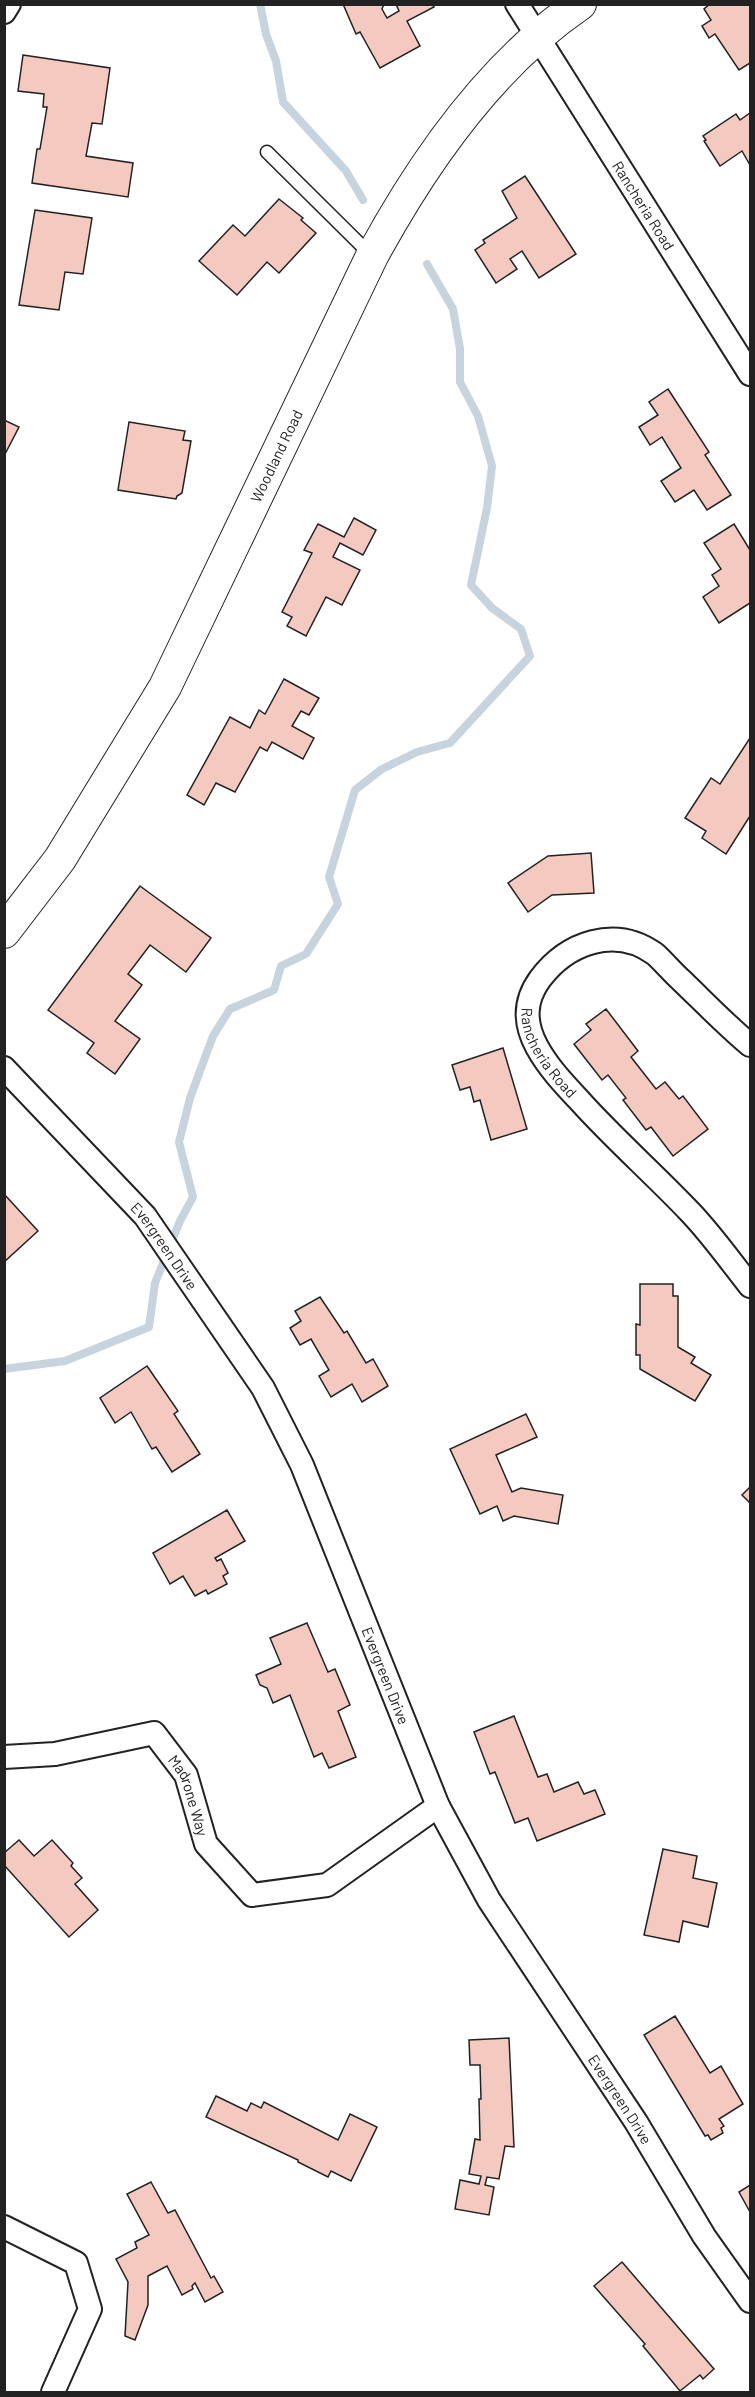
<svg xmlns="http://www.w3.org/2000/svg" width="755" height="2397" font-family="Barlow,sans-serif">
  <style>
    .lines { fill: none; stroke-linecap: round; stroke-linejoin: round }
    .stream { stroke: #c7d3dd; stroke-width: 8 }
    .building { fill: #f3c9c0; stroke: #222; stroke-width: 1.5 }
    .lane-casing { stroke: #222; stroke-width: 15 }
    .street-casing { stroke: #222; stroke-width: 26 }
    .secondary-casing { stroke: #222; stroke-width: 34 }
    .lane { stroke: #fff; stroke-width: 12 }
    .street { stroke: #fff; stroke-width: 22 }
    .secondary { stroke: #fff; stroke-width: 32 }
    .labels { text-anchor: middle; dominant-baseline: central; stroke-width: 4.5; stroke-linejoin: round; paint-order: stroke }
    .street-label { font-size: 15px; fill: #222; stroke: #fff }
  </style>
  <rect width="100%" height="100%" fill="#fff"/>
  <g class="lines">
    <!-- stream -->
    <g class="stream">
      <path d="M 260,4 L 266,34 L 276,61 L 283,102 L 346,171 L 363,200"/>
      <path d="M 4,1369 L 65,1361 L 149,1327 L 155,1283 L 180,1221 L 193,1197 L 179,1142 L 190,1098 L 213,1036 L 230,1009 L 274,990 L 281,966 L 306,954 L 338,904 L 329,877 L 355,790 L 382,769 L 417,752 L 450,743 L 530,656 L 521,629 L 492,608 L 471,585 L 487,508 L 492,466 L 478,416 L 460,382 L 460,349 L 453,309 L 427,264"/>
    </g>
  </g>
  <!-- building -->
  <g class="building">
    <path d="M 343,4 L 384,4 L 382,9 L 387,18 L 399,11 L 396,4 L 432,4 L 434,7 L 407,21 L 420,46 L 380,68 L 360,32 L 356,34 Z"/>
    <path d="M 710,4 L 750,4 L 750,63 L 739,70 L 715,34 L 709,38 L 702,26 L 711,20 L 704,9 Z"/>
    <path d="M 23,55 L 110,68 L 102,124 L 92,123 L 86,156 L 133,163 L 128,197 L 32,183 L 37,149 L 40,149 L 47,107 L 43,107 L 44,94 L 18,91 Z"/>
    <path d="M 750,113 L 750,165 L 742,151 L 720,166 L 704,141 L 706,140 L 703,136 L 736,114 L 740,120 Z"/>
    <path d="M 525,176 L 576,254 L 539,278 L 522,251 L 510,259 L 517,269 L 496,283 L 475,250 L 485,243 L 483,240 L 517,218 L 502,191 Z"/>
    <path d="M 279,199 L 303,218 L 301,220 L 316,233 L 279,273 L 267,262 L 237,295 L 199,261 L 233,225 L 245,236 Z"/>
    <path d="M 35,210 L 92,218 L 83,274 L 65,272 L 59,310 L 19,305 Z"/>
    <path d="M 668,389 L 709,452 L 705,455 L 731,495 L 707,510 L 694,490 L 675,502 L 661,481 L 681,468 L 662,437 L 650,445 L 639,427 L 658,415 L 649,402 Z"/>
    <path d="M 4,420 L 19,427 L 4,456 Z"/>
    <path d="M 129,422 L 185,431 L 183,440 L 191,441 L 182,493 L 177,496 L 176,499 L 118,490 Z"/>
    <path d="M 354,518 L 376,530 L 363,555 L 340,543 L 333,557 L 360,570 L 342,605 L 326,597 L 306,636 L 287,626 L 292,617 L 282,612 L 312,553 L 304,550 L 318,524 L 344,537 Z"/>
    <path d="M 734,524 L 750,550 L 750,603 L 719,623 L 703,597 L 719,586 L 712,575 L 721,569 L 704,543 Z"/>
    <path d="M 284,679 L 319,698 L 309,715 L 301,711 L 292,726 L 314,738 L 303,759 L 272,742 L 267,751 L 260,747 L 235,792 L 216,783 L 204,805 L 187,795 L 230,717 L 250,728 L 259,710 L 265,714 Z"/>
    <path d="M 750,738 L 750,816 L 726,854 L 702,838 L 706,831 L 685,818 L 711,778 L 720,784 Z"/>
    <path d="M 591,853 L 594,893 L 552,895 L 528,912 L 508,883 L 548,856 Z"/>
    <path d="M 140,886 L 211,938 L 186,972 L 150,945 L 128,974 L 142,985 L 115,1021 L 140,1039 L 115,1074 L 87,1053 L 94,1043 L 48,1010 Z"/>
    <path d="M 606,1009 L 638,1051 L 631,1057 L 656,1089 L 665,1082 L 679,1099 L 683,1096 L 708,1129 L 673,1156 L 651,1127 L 646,1130 L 623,1100 L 626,1098 L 608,1075 L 602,1080 L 574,1044 L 591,1030 L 586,1024 Z"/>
    <path d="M 503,1048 L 527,1129 L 491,1140 L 480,1100 L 474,1102 L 470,1087 L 460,1090 L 452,1065 Z"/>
    <path d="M 4,1194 L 38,1231 L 4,1262 Z"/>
    <path d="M 640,1284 L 673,1284 L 673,1296 L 678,1296 L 678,1347 L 695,1357 L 691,1363 L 711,1375 L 695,1401 L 640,1369 L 640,1355 L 636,1355 L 636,1324 L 640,1325 Z"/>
    <path d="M 320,1297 L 344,1333 L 347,1331 L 366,1363 L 373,1359 L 388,1386 L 362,1402 L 352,1384 L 331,1397 L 319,1376 L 329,1370 L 311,1339 L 300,1345 L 290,1328 L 301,1321 L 295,1311 Z"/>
    <path d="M 147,1366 L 178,1411 L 174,1414 L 200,1454 L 172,1472 L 156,1447 L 152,1449 L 131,1412 L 115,1423 L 100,1398 Z"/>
    <path d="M 526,1414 L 537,1437 L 496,1455 L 512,1492 L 521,1488 L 563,1495 L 558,1524 L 514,1516 L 503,1521 L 497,1506 L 480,1514 L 450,1449 Z"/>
    <path d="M 750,1487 L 750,1503 L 742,1495 Z"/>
    <path d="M 227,1510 L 245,1541 L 215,1558 L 217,1561 L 221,1559 L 228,1573 L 223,1576 L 227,1584 L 208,1594 L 206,1590 L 195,1596 L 183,1576 L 170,1584 L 153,1553 Z"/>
    <path d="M 307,1623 L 328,1672 L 335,1669 L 350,1705 L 338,1711 L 356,1757 L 329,1768 L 322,1753 L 314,1757 L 290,1695 L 273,1703 L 267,1688 L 260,1685 L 256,1675 L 281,1664 L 270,1638 Z"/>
    <path d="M 514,1716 L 538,1777 L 547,1774 L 554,1792 L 578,1782 L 584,1794 L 595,1790 L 605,1814 L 537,1841 L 528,1818 L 515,1823 L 495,1772 L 490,1774 L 474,1732 Z"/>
    <path d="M 19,1840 L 34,1856 L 52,1840 L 73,1863 L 71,1866 L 82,1878 L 75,1884 L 98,1910 L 69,1937 L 4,1865 L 4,1853 Z"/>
    <path d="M 663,1849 L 697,1856 L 693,1878 L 717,1883 L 708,1927 L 683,1921 L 679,1942 L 644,1935 Z"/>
    <path d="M 675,2016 L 710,2073 L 721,2066 L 743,2104 L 719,2119 L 724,2126 L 721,2128 L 723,2133 L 711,2140 L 708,2135 L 705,2136 L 644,2035 Z"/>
    <path d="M 509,2038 L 514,2147 L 505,2146 L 499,2179 L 487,2177 L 485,2185 L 494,2187 L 489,2215 L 455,2209 L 460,2180 L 479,2184 L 481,2176 L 469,2174 L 475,2139 L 480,2140 L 479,2099 L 481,2099 L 480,2065 L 470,2065 L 469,2040 Z"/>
    <path d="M 216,2096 L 247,2111 L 251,2103 L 261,2108 L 264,2102 L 338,2140 L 350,2114 L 377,2127 L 351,2181 L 331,2171 L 328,2177 L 298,2162 L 298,2160 L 206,2117 Z"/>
    <path d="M 151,2182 L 168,2213 L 175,2210 L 211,2278 L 214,2276 L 223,2292 L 205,2302 L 195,2283 L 192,2286 L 193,2289 L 182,2295 L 167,2266 L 148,2276 L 148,2305 L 135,2340 L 125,2336 L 128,2282 L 116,2259 L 137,2248 L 135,2242 L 149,2235 L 127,2194 Z"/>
    <path d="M 750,2185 L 750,2212 L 739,2192 Z"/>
    <path d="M 622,2262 L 714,2369 L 703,2379 L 700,2375 L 680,2391 L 643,2346 L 645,2344 L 594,2286 Z"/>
  </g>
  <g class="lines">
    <!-- lane casing -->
    <g class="lane-casing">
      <path id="lane" d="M 267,152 L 371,255"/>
    </g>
    <!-- street casing -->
    <g class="street-casing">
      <g id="street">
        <path id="s1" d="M 517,4 L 750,374"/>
        <path d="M 4,12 L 9,4"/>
        <path id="s2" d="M 750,1045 C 726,1025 704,1002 681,980 C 672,972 664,962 655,954 C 615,925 567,943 540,979 C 524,1001 524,1023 537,1047 C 548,1067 563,1083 579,1100 C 614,1139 654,1174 690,1212 C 712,1235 731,1262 750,1286"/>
        <path id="s3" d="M 4,1068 L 145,1216 L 263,1388 L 302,1465 L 438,1806 L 489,1900 L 636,2122 L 704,2236 L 750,2301"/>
        <path id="s4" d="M 4,1757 L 55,1754 L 154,1733 L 186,1775 L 206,1844 L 252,1895 L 327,1885 L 438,1806"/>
        <path d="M 4,2227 L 76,2263 L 90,2309 L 53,2392"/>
      </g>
    </g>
    <!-- secondary casing -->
    <g class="secondary-casing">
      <g id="secondary">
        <path id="s5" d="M 4,932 L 60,859 L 165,687 L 372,256 C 423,162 490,65 580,4"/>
      </g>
    </g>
    <!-- lane -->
    <use href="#lane" class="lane"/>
    <!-- street -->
    <use href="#street" class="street"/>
    <!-- secondary -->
    <use href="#secondary" class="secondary"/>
  </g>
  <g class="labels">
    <!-- street labels -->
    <g class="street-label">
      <text stroke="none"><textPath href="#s1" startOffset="238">Rancheria Road</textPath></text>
      <text stroke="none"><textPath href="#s5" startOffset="550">Woodland Road</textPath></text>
      <text stroke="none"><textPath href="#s2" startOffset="345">Rancheria Road</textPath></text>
      <text stroke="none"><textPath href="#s3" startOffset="240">Evergreen Drive</textPath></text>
      <text stroke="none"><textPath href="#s3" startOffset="726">Evergreen Drive</textPath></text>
      <text stroke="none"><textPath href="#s4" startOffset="225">Madrone Way</textPath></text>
      <text stroke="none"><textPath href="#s3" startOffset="1212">Evergreen Drive</textPath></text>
    </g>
  </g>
  <!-- border -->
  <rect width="755" height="2397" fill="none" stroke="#222222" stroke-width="12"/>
</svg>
